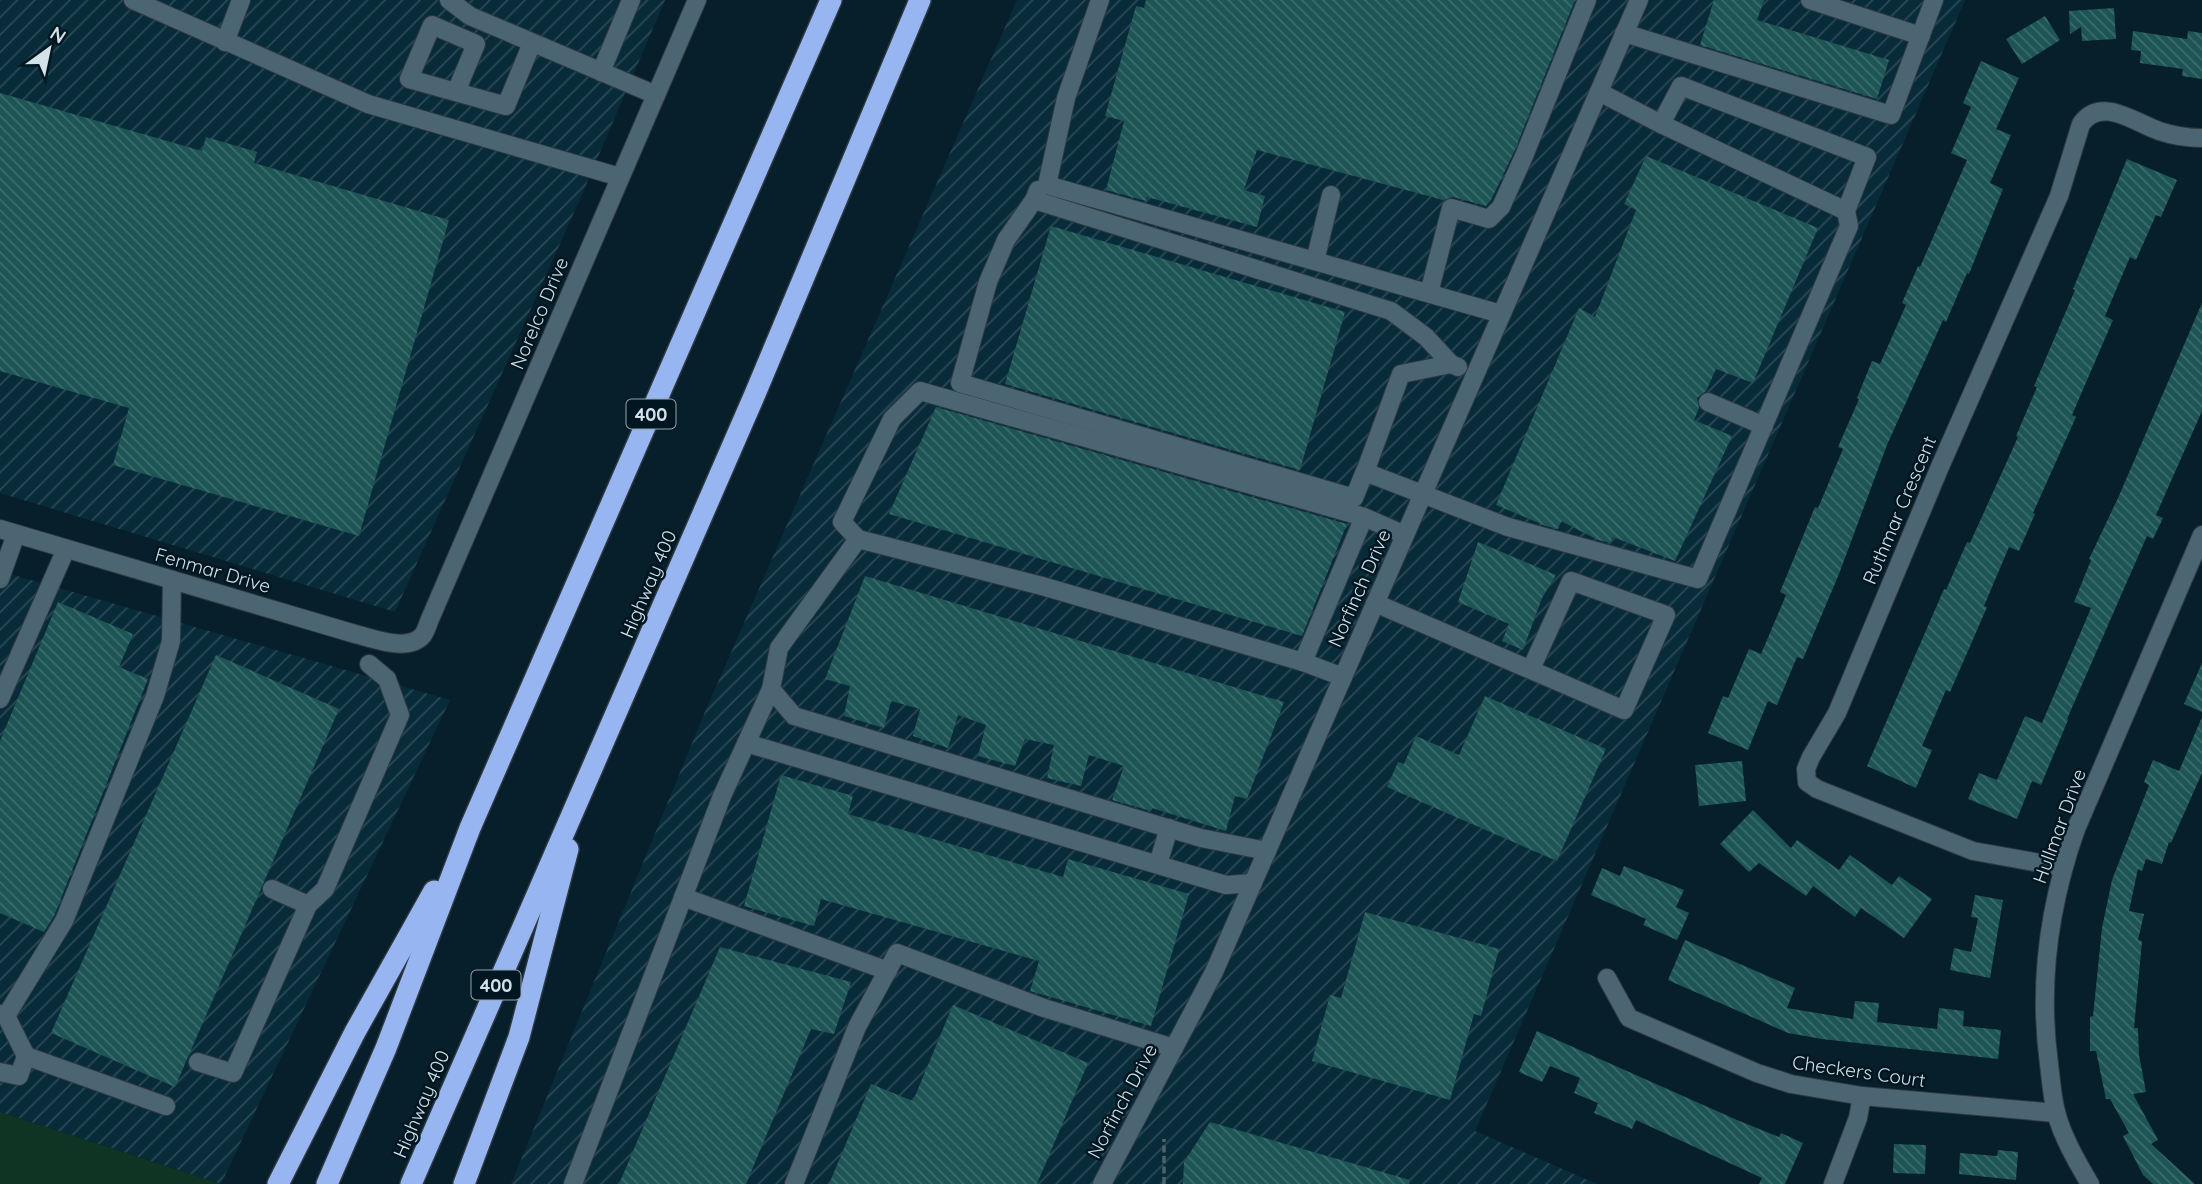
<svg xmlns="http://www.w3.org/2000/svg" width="2202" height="1184" font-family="Quicksand,sans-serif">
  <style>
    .industrial { fill: url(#industrial-furrows) }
    .grass { fill: #0f3424 }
    .building { fill: url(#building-back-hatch) }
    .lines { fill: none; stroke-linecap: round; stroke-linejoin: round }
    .minor-casing { stroke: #2e3841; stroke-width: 20 }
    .highway-casing { stroke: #2e3841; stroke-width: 24 }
    .path { stroke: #4e636c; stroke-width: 3.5; stroke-dasharray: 7 3.5; stroke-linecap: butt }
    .minor { stroke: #4c6572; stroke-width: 18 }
    .highway { stroke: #97b5f1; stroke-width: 21 }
    .labels { text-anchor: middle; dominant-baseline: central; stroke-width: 5; stroke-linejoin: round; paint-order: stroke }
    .shield { fill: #001620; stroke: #94a4ac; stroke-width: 2 }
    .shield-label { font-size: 18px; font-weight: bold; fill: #d3e1e8 }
    .street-label { font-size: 19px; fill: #d3e1e8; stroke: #001620 }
  </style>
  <defs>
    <pattern id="industrial-furrows" width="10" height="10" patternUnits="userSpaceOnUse" patternTransform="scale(1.75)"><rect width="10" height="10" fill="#082b3a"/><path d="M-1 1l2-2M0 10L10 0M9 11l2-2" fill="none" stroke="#2b4956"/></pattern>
    <pattern id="building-back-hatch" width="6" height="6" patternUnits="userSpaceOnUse" patternTransform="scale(1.75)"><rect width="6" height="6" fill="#1d5454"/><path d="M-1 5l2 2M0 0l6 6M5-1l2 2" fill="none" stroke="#3d6c6d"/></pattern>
  </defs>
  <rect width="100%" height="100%" fill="#061f2a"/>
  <!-- industrial -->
  <g class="industrial">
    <path d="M 0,0 L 665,0 L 581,197 L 395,612 L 0,493 Z"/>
    <path d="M 1017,0 L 1965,0 L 1475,1131 L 1597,1184 L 511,1184 L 704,714 Z"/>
    <path d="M 0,571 L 450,700 L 221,1184 L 0,1112 Z"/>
  </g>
  <!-- grass -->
  <path class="grass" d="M 0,1112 L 221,1184 L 0,1184 Z"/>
  <!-- building -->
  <g class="building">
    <path d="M 1146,0 L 1575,0 L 1514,152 L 1491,200 L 1486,206 L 1453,197 L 1443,200 L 1257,150 L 1244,190 L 1265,196 L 1257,227 L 1147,197 L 1146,201 L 1106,190 L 1124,121 L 1105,116 L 1136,6 L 1144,8 Z"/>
    <path d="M 1714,0 L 1764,0 L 1757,20 L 1889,60 L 1877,99 L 1700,45 Z"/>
    <path d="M 2114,8 L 2116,39 L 2082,41 L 2081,27 L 2070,34 L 2069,11 Z"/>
    <path d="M 2045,16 L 2060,40 L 2022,64 L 2006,39 Z"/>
    <path d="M 2133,31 L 2187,39 L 2188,31 L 2202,33 L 2202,79 L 2182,76 L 2183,69 L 2140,63 L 2141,51 L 2131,50 Z"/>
    <path d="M 1981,61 L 2019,78 L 1996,129 L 2011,135 L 1990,183 L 2003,189 L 1969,274 L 1967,273 L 1946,322 L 1943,320 L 1887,445 L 1839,574 L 1803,659 L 1797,657 L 1777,705 L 1768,701 L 1748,750 L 1708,733 L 1723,696 L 1728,698 L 1749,649 L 1761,654 L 1786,595 L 1780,592 L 1815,507 L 1818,508 L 1843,449 L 1838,447 L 1859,399 L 1857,398 L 1872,361 L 1880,364 L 1906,305 L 1902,303 L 1918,266 L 1920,267 L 1967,160 L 1951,153 L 1971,107 L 1963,103 Z"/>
    <path d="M 0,93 L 202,151 L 206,137 L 257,152 L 254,163 L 449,220 L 359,536 L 113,465 L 129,408 L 0,371 Z"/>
    <path d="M 1646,156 L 1818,228 L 1753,383 L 1716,369 L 1706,391 L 1697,398 L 1699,408 L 1694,420 L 1732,436 L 1675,561 L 1613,537 L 1610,543 L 1598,540 L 1561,521 L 1558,529 L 1546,526 L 1496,505 L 1579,308 L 1595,317 L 1636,210 L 1624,204 Z"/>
    <path d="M 2127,159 L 2177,180 L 2161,217 L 2156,215 L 2136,260 L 2130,257 L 2105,316 L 2113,320 L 2072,415 L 2076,417 L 2033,513 L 2035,514 L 2019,551 L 2009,547 L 1984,606 L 1987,607 L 1971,644 L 1950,692 L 1946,690 L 1922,746 L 1932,750 L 1916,788 L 1867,766 L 1944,589 L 1946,590 L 1967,542 L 1970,543 L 2018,437 L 2016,436 L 2037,387 L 2034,386 L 2075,290 L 2073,289 Z"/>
    <path d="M 1051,226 L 1345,312 L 1300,470 L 1005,384 Z"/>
    <path d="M 2202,303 L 2202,411 L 2156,515 L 2163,518 L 2153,539 L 2147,536 L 2067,719 L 2068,720 L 2041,785 L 2032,781 L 2017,819 L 1968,799 L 1979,773 L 1997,780 L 2025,716 L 2042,723 L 2091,608 L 2074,602 L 2091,560 L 2089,559 L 2118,498 Z"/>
    <path d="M 936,407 L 1347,524 L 1302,636 L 889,514 Z"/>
    <path d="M 1478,542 L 1556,575 L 1542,598 L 1523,650 L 1502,641 L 1509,624 L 1458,602 Z"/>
    <path d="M 865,576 L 1284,702 L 1247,799 L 1235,796 L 1226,831 L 1152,808 L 1151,811 L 1112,800 L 1124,766 L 1089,755 L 1081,786 L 1047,778 L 1054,745 L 1025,739 L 1015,766 L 978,756 L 986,725 L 958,715 L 948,748 L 913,736 L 920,709 L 891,701 L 884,728 L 844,716 L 850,686 L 825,679 Z"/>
    <path d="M 58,602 L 133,634 L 119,667 L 148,679 L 54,916 L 44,932 L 0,913 L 0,741 Z"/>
    <path d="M 216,655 L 339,709 L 175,1087 L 51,1033 Z"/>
    <path d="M 2202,663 L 2202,712 L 2184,704 Z"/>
    <path d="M 1485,696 L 1606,749 L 1557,861 L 1387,787 L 1398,762 L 1404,764 L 1416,736 L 1459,755 Z"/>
    <path d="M 2202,717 L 2202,773 L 2171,843 L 2169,842 L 2162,864 L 2146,859 L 2142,871 L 2138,869 L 2129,911 L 2144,914 L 2138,940 L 2142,941 L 2134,1028 L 2138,1028 L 2139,1055 L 2146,1092 L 2133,1094 L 2158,1140 L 2151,1144 L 2195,1184 L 2153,1184 L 2143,1175 L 2123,1136 L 2129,1133 L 2110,1099 L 2106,1099 L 2096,1051 L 2090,1051 L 2090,1017 L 2093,1016 L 2102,928 L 2112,880 L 2149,785 L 2144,782 L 2153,760 L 2179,771 Z"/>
    <path d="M 1742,761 L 1746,801 L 1699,806 L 1695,765 Z"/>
    <path d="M 781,775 L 853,796 L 848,814 L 1063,877 L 1068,859 L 1189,894 L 1151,1026 L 1030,991 L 1039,961 L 821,899 L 814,926 L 744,906 Z"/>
    <path d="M 1753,810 L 1791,848 L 1797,840 L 1839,870 L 1850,855 L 1892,885 L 1899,876 L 1932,899 L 1904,938 L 1861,908 L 1855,917 L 1813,886 L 1806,896 L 1759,863 L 1749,872 L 1720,844 Z"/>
    <path d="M 1624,866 L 1684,890 L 1676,907 L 1689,913 L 1677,940 L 1643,925 L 1646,919 L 1591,895 L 1602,868 L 1620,876 Z"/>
    <path d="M 1975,895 L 2003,900 L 1990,978 L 1950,970 L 1954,948 L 1971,952 L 1978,918 L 1971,917 Z"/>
    <path d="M 1365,912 L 1499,949 L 1481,1016 L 1474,1014 L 1450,1100 L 1312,1061 L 1330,995 L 1341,998 Z"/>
    <path d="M 1685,940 L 1795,988 L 1787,1008 L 1853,1019 L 1855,1001 L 1879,1003 L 1877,1022 L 1937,1029 L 1939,1008 L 1964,1011 L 1963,1026 L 2001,1030 L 1998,1059 L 1822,1039 L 1788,1033 L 1668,980 Z"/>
    <path d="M 720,947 L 851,982 L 834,1034 L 811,1029 L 746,1184 L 619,1184 Z"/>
    <path d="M 953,1005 L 1088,1063 L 1037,1184 L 829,1184 L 871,1084 L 913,1101 Z"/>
    <path d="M 1537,1031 L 1737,1120 L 1779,1137 L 1781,1133 L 1803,1143 L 1785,1184 L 1759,1184 L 1762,1178 L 1636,1120 L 1632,1129 L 1594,1113 L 1598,1103 L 1574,1093 L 1580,1078 L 1550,1066 L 1542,1082 L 1519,1072 Z"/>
    <path d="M 1210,1122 L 1410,1180 L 1409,1184 L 1183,1184 L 1184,1162 Z"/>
    <path d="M 1894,1144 L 1926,1145 L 1925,1174 L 1893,1173 Z"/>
    <path d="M 1998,1150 L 2018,1152 L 2016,1180 L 1959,1174 L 1960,1153 L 1997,1156 Z"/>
  </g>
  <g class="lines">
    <!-- minor casing -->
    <g class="minor-casing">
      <g id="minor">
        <path d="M 133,0 L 368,104 L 620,177"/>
        <path d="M 449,0 L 470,16 L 656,95"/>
        <path d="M 1100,0 L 1066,98 L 1047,185 L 1501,314"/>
        <path d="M 1810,0 L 1921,36"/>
        <path d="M 1624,33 L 1891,115 L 1934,0"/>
        <path d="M 225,42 L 241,0"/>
        <path d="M 601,72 L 631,0"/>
        <path d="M 456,92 L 476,44 L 432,25 L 409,79 L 506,106 L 532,43"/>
        <path d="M 1661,124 L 1846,211"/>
        <path d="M 1038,190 L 1034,200 L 1391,311 L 1426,337 L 1451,364 L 1458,367"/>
        <path d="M 1034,200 L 1006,240 L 988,282 L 960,383 L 1354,498 L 1365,471"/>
        <path d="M 1315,261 L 1331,195"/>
        <path d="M 1429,293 L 1451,208 L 1489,219 L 1501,207 L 1524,156 L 1587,0"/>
        <path d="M 1451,364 L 1401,374 L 1365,472 L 1508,527 L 1698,579 L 1849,226 L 1846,211 L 1867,157 L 1681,86 L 1661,124 L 1599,92"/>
        <path d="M 1708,402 L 1764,426"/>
        <path d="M 1364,517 L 920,391 L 892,419 L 842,522 L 858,539 L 1042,586 L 1303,662 L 1364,517 L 1405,535"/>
        <path d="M 0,529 L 355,634 C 373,638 408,653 423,635 C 426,631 428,624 430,619 L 697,0"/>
        <path d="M 858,539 L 779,648 L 771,689 L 794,716 L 1201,838 L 1267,851"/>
        <path d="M 0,579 L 16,534"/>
        <path d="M 1375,603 L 1624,710 L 1666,615 L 1571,581 L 1531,669"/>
        <path d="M 1303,662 L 1343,677"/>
        <path d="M 0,699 L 66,549"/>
        <path d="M 746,743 L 1226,885 L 1253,883"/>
        <path d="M 1158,864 L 1169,828"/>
        <path d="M 2062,867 L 1973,851 L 1817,789 L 1807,782 L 1806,769 L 1811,757 L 1837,713 L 1939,469 L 2059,196 L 2081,124 C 2101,96 2134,122 2159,131 C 2174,136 2187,138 2202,138"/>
        <path d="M 683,897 L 888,971"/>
        <path d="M 308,905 L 325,889 L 400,715 L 387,679 L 369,664"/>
        <path d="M 1607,978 L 1629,1018 L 1757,1073 L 1791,1084 L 1862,1096 L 2056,1113"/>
        <path d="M 0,1014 L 6,1016 L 26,1056 L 19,1076 L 0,1072"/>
        <path d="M 6,1016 L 64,921 L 155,696 L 171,641 L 172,580"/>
        <path d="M 26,1056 L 166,1106"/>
        <path d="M 198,1062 L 233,1073 L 308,905 L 272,889"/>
        <path d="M 573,1184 L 722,796 L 771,689"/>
        <path d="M 794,1184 L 857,1027 L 897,953 L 1044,1008 L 1174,1048"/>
        <path d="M 1102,1184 L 1214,972 L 1639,0"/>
        <path d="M 1833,1184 L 1858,1118 L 1862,1096"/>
        <path d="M 2090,1184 C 2077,1162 2062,1136 2056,1112 C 2052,1096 2051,1080 2049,1064 C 2038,983 2049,905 2076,829 L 2202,535"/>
      </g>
    </g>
    <!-- highway casing -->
    <g class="highway-casing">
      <g id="highway">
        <path d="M 278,1184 L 355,1032 L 434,891"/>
        <path d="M 327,1184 L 386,1048 L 470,828 L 831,0"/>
        <path d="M 411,1184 L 755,394 L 920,0"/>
        <path d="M 464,1184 L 519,1037 L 568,849"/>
      </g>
    </g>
    <!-- path -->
    <path class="path" d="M 1164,1184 L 1164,1139"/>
    <!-- minor -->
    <use href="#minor" class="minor"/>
    <!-- highway -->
    <use href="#highway" class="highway"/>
  </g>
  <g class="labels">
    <!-- shield labels -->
    <g class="shield">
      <rect x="626.5" y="399.5" width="49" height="29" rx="5"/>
      <rect x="471.5" y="970.5" width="49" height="29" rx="5"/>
    </g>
    <g class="shield-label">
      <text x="651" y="414">400</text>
      <text x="496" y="985">400</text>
    </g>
    <!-- street labels -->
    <g class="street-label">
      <text transform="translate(539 313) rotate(-67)">Norelco Drive</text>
      <text transform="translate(1899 510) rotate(-67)">Ruthmar Crescent</text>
      <text transform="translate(213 570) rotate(16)">Fenmar Drive</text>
      <text transform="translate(648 584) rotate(-67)">Highway 400</text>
      <text transform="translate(1359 588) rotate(-66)">Norfinch Drive</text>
      <text transform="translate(2059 826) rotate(-70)">Hullmar Drive</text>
      <text transform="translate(1859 1071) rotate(8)">Checkers Court</text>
      <text transform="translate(1122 1101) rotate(-62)">Norfinch Drive</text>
      <text transform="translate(421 1104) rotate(-67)">Highway 400</text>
    </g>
  </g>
  <!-- north arrow -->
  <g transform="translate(49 49) rotate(33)" stroke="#001620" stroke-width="5" paint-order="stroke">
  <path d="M0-5L12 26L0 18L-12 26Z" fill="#d3e1e8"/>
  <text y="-10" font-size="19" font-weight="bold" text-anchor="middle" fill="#d3e1e8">N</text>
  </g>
</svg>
